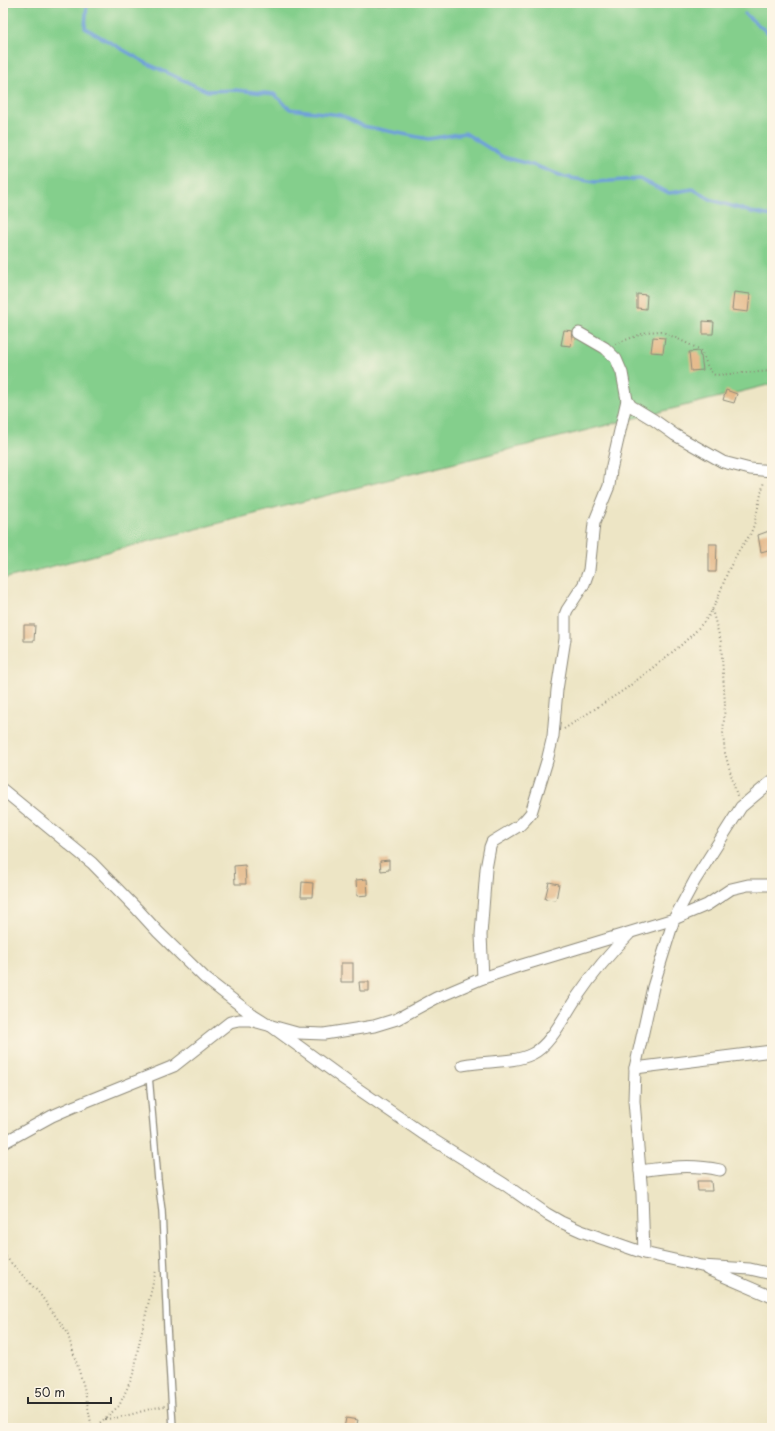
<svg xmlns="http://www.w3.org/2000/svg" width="775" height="1431" font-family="'Playpen Sans',sans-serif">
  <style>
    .green { fill: #84cf8c; stroke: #587d5c }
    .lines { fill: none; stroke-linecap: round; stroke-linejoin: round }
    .stream { stroke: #6fa0d9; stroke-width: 3.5 }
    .building { fill: #e4b888 }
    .service-casing { stroke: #8c8878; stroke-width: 8 }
    .minor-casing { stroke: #8c8878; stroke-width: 13 }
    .path { stroke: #8c8878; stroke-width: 2; stroke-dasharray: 1 3; stroke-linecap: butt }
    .service { stroke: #fff; stroke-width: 5.5 }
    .minor { stroke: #fff; stroke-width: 11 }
  </style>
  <rect width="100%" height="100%" fill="#fcf5e5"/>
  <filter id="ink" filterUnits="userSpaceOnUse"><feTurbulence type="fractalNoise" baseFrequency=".025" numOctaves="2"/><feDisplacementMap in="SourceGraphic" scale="8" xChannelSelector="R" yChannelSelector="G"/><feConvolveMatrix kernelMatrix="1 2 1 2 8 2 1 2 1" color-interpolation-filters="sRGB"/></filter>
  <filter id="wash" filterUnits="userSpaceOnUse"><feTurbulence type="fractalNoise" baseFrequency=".012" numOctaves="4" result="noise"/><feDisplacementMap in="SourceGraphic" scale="16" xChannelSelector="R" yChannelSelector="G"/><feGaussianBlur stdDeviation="0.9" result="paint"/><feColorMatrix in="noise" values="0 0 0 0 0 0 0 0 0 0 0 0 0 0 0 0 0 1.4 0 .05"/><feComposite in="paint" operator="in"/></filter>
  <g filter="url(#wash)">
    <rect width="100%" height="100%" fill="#ede5c5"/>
    <!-- green -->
    <path class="green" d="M 3,3 L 772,3 L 772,384 L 363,486 L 3,579 Z"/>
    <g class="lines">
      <!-- stream -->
      <g class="stream">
        <path d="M 87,3 L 85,28 L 148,64 L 207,91 L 236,90 L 274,94 L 290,109 L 340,115 L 363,126 L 428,139 L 465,133 L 503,157 L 536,166 L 565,177 L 595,182 L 640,179 L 669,193 L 693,189 L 712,200 L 751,212 L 772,216"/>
        <path d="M 745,14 L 772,36"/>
      </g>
    </g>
    <g id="blocks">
      <!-- building -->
      <g class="building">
        <path d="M 734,292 L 750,294 L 748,312 L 732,310 Z"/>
        <path d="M 637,294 L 647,295 L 646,309 L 637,308 Z"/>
        <path d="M 703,321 L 714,322 L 713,334 L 703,334 Z"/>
        <path d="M 564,330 L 573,331 L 571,346 L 561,345 Z"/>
        <path d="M 653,337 L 665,338 L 663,353 L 651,352 Z"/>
        <path d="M 699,351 L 700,356 L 701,356 L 703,370 L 691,371 L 689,352 Z"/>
        <path d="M 726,390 L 737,394 L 734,403 L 723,400 Z"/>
        <path d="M 769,531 L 772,541 L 772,549 L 761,552 L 758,535 Z"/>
        <path d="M 709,544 L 717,544 L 716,572 L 709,572 Z"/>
        <path d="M 24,625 L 35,625 L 34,641 L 24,641 Z"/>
        <path d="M 389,860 L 389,870 L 381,871 L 380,861 Z"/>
        <path d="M 245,865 L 246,884 L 235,884 L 234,866 Z"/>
        <path d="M 367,879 L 368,895 L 357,896 L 356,880 Z"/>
        <path d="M 302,882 L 313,883 L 312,897 L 301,897 Z"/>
        <path d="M 549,882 L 559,884 L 556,900 L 545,899 Z"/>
        <rect x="341" y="963" width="12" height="19"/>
        <path d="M 359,982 L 369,982 L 369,991 L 360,991 Z"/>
        <path d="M 697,1181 L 711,1181 L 712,1191 L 698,1191 Z"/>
        <path d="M 346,1418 L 358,1420 L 356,1428 L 344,1428 Z"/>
      </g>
    </g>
  </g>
  <g filter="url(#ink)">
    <use href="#blocks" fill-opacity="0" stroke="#8c8878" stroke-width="1"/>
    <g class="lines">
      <!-- service casing -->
      <g class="service-casing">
        <path id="service" d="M 149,1076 L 158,1180 L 162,1211 L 167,1327 L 173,1428"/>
      </g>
      <!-- minor casing -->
      <g class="minor-casing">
        <g id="minor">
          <path d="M 579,333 L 605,348 L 616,359 L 622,373 L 627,400 L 631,406 L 654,420 L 675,435 L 723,462 L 750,469 L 772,471"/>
          <path d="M 3,790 L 92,863 L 137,909 L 158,932 L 205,978 L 246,1010 L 271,1026 L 345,1080 L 422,1133 L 504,1184 L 547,1214 L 561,1222 L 581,1231 L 644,1253 L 701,1266 L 750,1269 L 772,1274"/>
          <path d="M 483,978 L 481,935 L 486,869 L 490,847 L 492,842 L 520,825 L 525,820 L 531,813 L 547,761 L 553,736 L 557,690 L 565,639 L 565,615 L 567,610 L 584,584 L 589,570 L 594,523 L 609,486 L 611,470 L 627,400"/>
          <path d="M 463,1065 C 486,1060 511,1064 532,1054 C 551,1045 565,1014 577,997 C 592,975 610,953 629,934"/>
          <path d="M 635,1068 L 772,1051"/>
          <path d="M 3,1143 L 52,1116 L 75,1106 L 174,1066 L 230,1022 L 239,1020 L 250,1020 L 297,1033 L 324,1034 L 374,1026 L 397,1019 L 436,998 L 483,978 L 519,966 L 674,919 L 707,905 L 731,889 L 748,885 L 772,885"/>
          <path d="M 640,1171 C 668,1167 692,1164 720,1170"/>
          <path d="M 644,1253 L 642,1194 L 634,1101 L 635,1068 L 653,987 L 674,919 L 695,880 L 741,807 L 772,781"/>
          <path d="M 707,1269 L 772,1297"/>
        </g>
      </g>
      <!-- path -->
      <g class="path">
        <path d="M 615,344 L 647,332 L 661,331 L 699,349 C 706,357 706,370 715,375 L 772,371"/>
        <path d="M 712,610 L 721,642 L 725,704 L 723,734 L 725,753 L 737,796"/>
        <path d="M 564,729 L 627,688 L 680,646 L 695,632 L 708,617 L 712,610 L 717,600 L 728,571 L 739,550 L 750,535 L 754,525 L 764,481"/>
        <path d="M 3,1254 L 39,1293 L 67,1332 L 84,1387 L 92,1428"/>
        <path d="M 105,1419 C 126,1418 144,1409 165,1406"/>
        <path d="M 94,1428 L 119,1406 L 130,1382 L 135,1369 L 137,1353 L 156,1270"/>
      </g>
      <!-- service -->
      <use href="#service" class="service"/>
      <!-- minor -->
      <use href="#minor" class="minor"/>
    </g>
  </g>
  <!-- margin -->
  <rect width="775" height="1431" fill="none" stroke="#fcf5e5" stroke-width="16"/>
  <!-- scale -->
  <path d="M28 1397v6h83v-6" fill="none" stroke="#2b2b2b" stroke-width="2"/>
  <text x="34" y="1397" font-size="12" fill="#2b2b2b" stroke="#fcf5e5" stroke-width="3" paint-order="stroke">50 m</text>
</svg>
